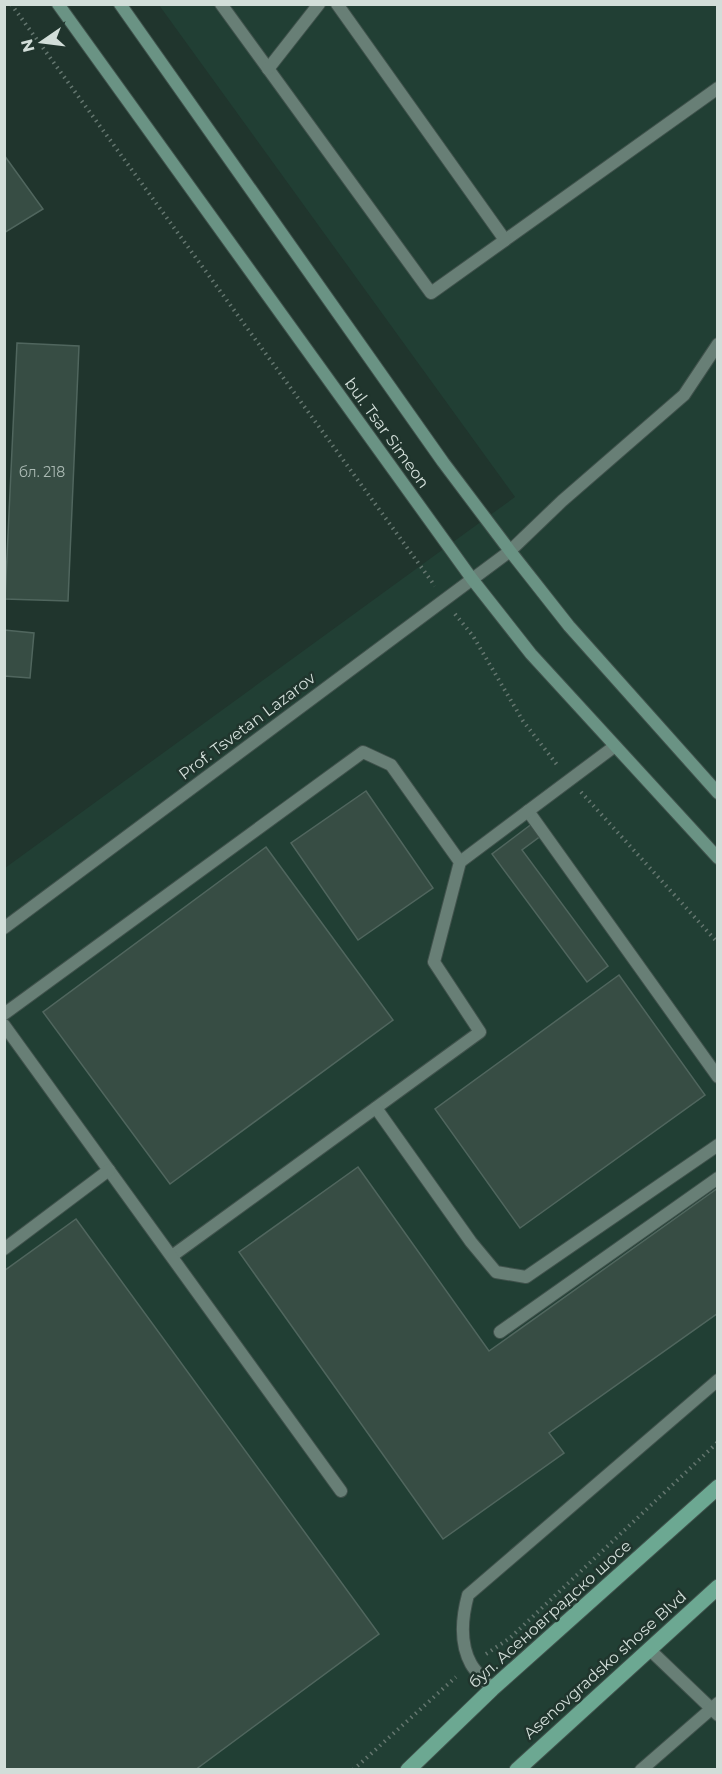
<svg xmlns="http://www.w3.org/2000/svg" width="722" height="1774" font-family="Montserrat,sans-serif">
  <style>
    .built { fill: #213f34 }
    .building { fill: #374d44; stroke: #50665e; stroke-width: 1.5 }
    .lines { fill: none; stroke-linecap: round; stroke-linejoin: round }
    .service-casing { stroke: #40524c; stroke-width: 14 }
    .tertiary-casing { stroke: #40524c; stroke-width: 14 }
    .secondary-casing { stroke: #40524c; stroke-width: 14 }
    .primary-casing { stroke: #40524c; stroke-width: 17 }
    .path { stroke: #64766f; stroke-width: 4; stroke-dasharray: 1.5 4.5; stroke-linecap: butt }
    .service { stroke: #687f76; stroke-width: 12 }
    .tertiary { stroke: #687f76; stroke-width: 12 }
    .secondary { stroke: #6a9384; stroke-width: 12 }
    .primary { stroke: #6ca892; stroke-width: 15 }
    .labels { text-anchor: middle; dominant-baseline: central; stroke-width: 5; stroke-linejoin: round; paint-order: stroke }
    .number-label { font-size: 14px; fill: #abbab4 }
    .street-label { font-size: 16px; fill: #d2ded9; stroke: #20352d }
  </style>
  <rect width="100%" height="100%" fill="#20352d"/>
  <!-- built -->
  <path class="built" d="M 159,5 L 717,5 L 717,1769 L 5,1770 L 5,868 L 515,497 Z"/>
  <!-- building -->
  <g class="building">
    <path d="M 4,155 L 43,209 L 4,233 Z"/>
    <path d="M 17,343 L 79,346 L 68,601 L 5,599 Z"/>
    <path d="M 4,630 L 34,633 L 30,678 L 4,676 Z"/>
    <path d="M 366,791 L 433,888 L 358,940 L 291,843 Z"/>
    <path d="M 533,823 L 542,835 L 522,850 L 608,966 L 587,982 L 492,854 Z"/>
    <path d="M 266,847 L 393,1020 L 170,1184 L 43,1012 Z"/>
    <path d="M 619,975 L 705,1095 L 520,1228 L 435,1109 Z"/>
    <path d="M 358,1167 L 489,1351 L 718,1188 L 718,1313 L 549,1433 L 564,1453 L 443,1539 L 239,1252 Z"/>
    <path d="M 76,1219 L 379,1634 L 195,1770 L 4,1770 L 4,1271 Z"/>
  </g>
  <g class="lines">
    <!-- service casing -->
    <g class="service-casing">
      <g id="service">
        <path d="M 221,4 L 431,293 L 718,88"/>
        <path d="M 337,4 L 505,240"/>
        <path d="M 268,69 L 319,4"/>
        <path d="M 510,551 L 562,501 L 684,395 L 718,344"/>
        <path d="M 528,811 L 718,1077"/>
        <path d="M 460,862 L 615,746"/>
        <path d="M 4,1014 L 363,752 L 391,765 L 460,862 L 434,962 L 480,1032 L 172,1256"/>
        <path d="M 4,1025 L 341,1491"/>
        <path d="M 376,1108 L 471,1242 L 496,1272 L 526,1277 L 718,1145"/>
        <path d="M 4,1249 L 109,1170"/>
        <path d="M 500,1332 L 718,1178"/>
        <path d="M 649,1649 L 718,1715"/>
        <path d="M 492,1689 C 486,1681 476,1673 471,1664 C 459,1642 462,1617 468,1595 L 718,1380"/>
        <path d="M 641,1770 L 718,1703"/>
      </g>
    </g>
    <!-- tertiary casing -->
    <g class="tertiary-casing">
      <path id="tertiary" d="M 4,928 L 510,551"/>
    </g>
    <!-- secondary casing -->
    <g class="secondary-casing">
      <g id="secondary">
        <path d="M 58,4 L 472,579 L 531,654 L 718,858"/>
        <path d="M 120,4 L 443,462 L 510,551 L 569,626 L 718,793"/>
      </g>
    </g>
    <!-- primary casing -->
    <g class="primary-casing">
      <g id="primary">
        <path d="M 408,1770 L 492,1689 L 718,1487"/>
        <path d="M 517,1770 L 718,1587"/>
      </g>
    </g>
    <!-- path -->
    <g class="path">
      <path d="M 11,4 L 435,586"/>
      <path d="M 455,614 L 473,636 L 523,721 L 558,766"/>
      <path d="M 581,792 L 718,943"/>
      <path d="M 486,1654 L 510,1638 L 718,1442"/>
      <path d="M 353,1770 L 456,1677"/>
    </g>
    <!-- service -->
    <use href="#service" class="service"/>
    <!-- tertiary -->
    <use href="#tertiary" class="tertiary"/>
    <!-- secondary -->
    <use href="#secondary" class="secondary"/>
    <!-- primary -->
    <use href="#primary" class="primary"/>
  </g>
  <g class="labels">
    <!-- number labels -->
    <g class="number-label">
      <text x="42" y="472">бл. 218</text>
    </g>
    <!-- street labels -->
    <g class="street-label">
      <text transform="translate(387 433) rotate(54)">bul. Tsar Simeon</text>
      <text transform="translate(247 726) rotate(-37)">Prof. Tsvetan Lazarov</text>
      <text transform="translate(550 1614) rotate(-42)">бул. Асеновградско шосе</text>
      <text transform="translate(605 1665) rotate(-42)">Asenovgradsko shose Blvd</text>
    </g>
  </g>
  <!-- border -->
  <rect width="722" height="1774" fill="none" stroke="#d2ded9" stroke-width="12"/>
  <!-- north arrow -->
  <g transform="translate(42 42) rotate(256)" stroke="#20352d" stroke-width="4.5" paint-order="stroke">
  <path d="M0-4.5L10 22L0 15L-10 22Z" fill="#d2ded9"/>
  <text y="-9" font-size="16" font-weight="bold" text-anchor="middle" fill="#d2ded9">N</text>
  </g>
</svg>
